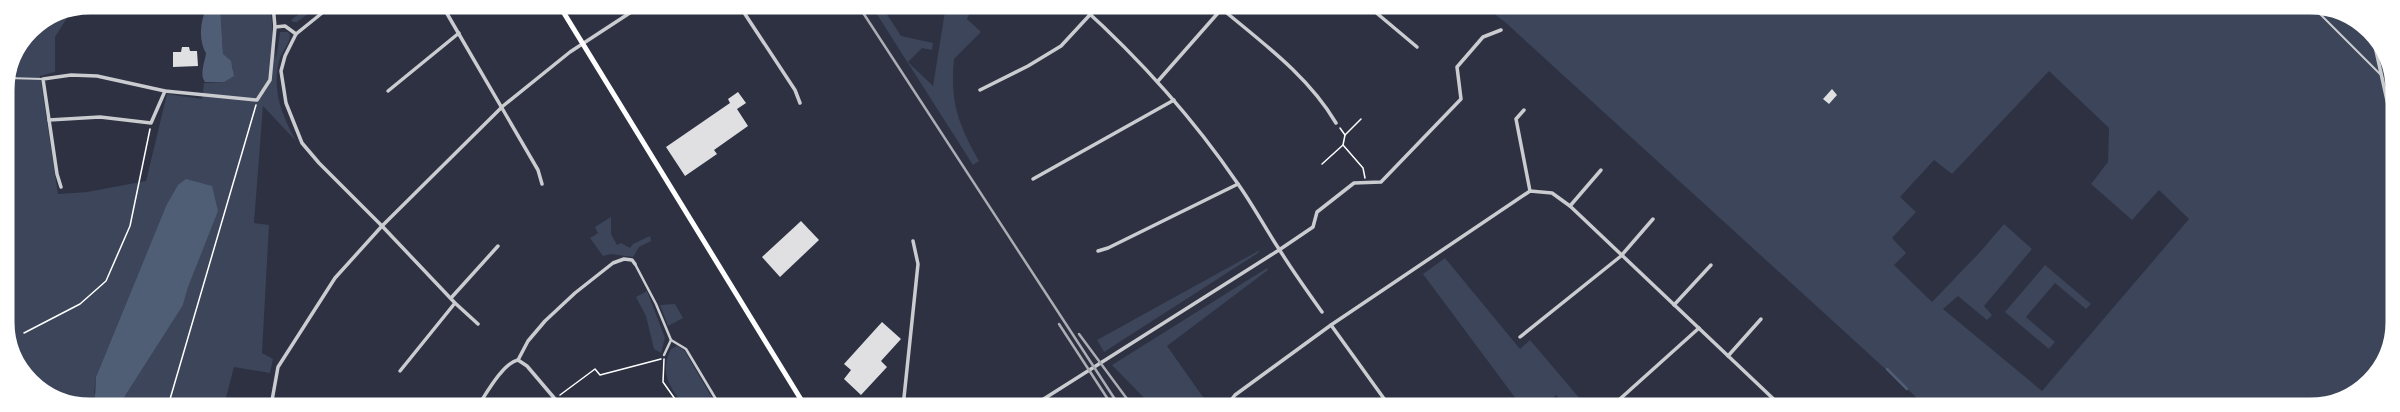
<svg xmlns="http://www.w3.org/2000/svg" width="2400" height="412" font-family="'Noto Sans',sans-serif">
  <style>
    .green { fill: #3c4559; fill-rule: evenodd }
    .water { fill: #4f5d75 }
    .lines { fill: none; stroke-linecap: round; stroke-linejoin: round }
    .stream { stroke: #4f5d75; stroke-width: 2.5 }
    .building { fill: #e0e0e3 }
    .path { stroke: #fff; stroke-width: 1.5 }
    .service { stroke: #caccd0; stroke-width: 2 }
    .pedestrian { stroke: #caccd0; stroke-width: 2.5 }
    .minor { stroke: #caccd0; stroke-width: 3.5 }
    .secondary { stroke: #fff; stroke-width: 5 }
    .rail { stroke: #abadb3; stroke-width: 2.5 }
    .rim { fill: none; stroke: #fff; stroke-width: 5 }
  </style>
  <rect width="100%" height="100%" fill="#2d3142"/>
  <!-- green -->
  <g class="green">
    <path d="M 220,5 L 270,5 L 276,59 L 280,32 L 288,32 L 290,35 C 290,43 283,50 280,58 C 271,88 281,114 296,141 L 263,106 L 254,223 L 269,225 L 262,353 L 273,359 L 270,373 L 234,367 L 224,406 L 78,406 L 30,382 L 7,339 L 5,89 C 7,79 8,65 12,56 C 23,35 43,14 67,9 L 67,18 L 55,37 L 55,72 L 40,76 L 58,194 L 87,192 L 146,181 L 167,94 L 202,99 L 204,83 L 224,82 L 233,68 L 223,54 ZM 166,206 L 188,287 L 183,305 L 94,394 L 96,377 Z"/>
    <path d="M 311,5 L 320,5 L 297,22 L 293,22 L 291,20 Z"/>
    <path d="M 871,5 L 881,5 L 901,36 L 933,43 L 932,50 L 922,48 L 908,62 L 933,86 L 946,5 L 973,5 L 967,19 L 981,32 L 954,59 C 950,102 958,124 979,161 L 973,165 Z"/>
    <path d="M 1483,5 L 2322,6 L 2366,26 L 2393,73 L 2394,334 L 2391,343 L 2341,401 L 2311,407 L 1927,407 L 1506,23 ZM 2049,71 L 2109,128 L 2108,162 L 2091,184 L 2132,220 L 2159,190 L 2189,219 L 2042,391 L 1943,309 L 1958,296 L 1987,320 L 1992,315 L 1984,306 L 2032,249 L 2004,224 L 1981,251 L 1932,302 L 1894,265 L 1906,253 L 1892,238 L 1916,212 L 1900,197 L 1934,160 L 1952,174 Z"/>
    <path d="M 611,217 L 611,234 L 617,245 L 621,243 L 630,248 L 633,244 L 650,236 L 651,241 L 639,247 L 633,257 L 611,254 L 603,256 L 590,238 L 598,233 L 595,227 Z"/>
    <path d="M 1260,250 L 1258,253 L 1104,352 L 1097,340 Z"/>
    <path d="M 1445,258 L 1520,349 L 1530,340 L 1587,407 L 1566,407 L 1556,395 L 1543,407 L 1522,407 L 1423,274 Z"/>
    <path d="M 2045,265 L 2091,304 L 2086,309 L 2055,283 L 2026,317 L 2055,342 L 2049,349 L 2005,312 Z"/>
    <path d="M 1267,268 L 1268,270 L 1167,346 L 1210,407 L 1153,407 L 1112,365 Z"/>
    <path d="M 647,291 L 665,338 L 661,353 L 654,349 L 646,316 L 636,297 Z"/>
    <path d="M 675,304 L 683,318 L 668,326 L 660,305 Z"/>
    <path d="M 677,346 L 684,350 L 717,406 L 684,406 C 670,387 659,373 671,349 Z"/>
  </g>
  <!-- water -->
  <g class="water">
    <path d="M 209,5 L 220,5 L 223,54 L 231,61 L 234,76 L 224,82 L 205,82 C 199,74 205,62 206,53 C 198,40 200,17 209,5 Z"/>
    <path d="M 186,179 L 212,186 L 218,211 L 188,287 L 183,305 L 121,402 L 103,404 L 95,398 L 96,377 L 166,206 L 178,185 Z"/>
  </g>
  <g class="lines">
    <!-- stream -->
    <path class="stream" d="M 1887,369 L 1907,389"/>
  </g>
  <!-- building -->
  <g class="building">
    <path d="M 189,47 L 190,51 L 197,51 L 198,66 L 173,67 L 173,52 L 181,52 L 182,47 Z"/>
    <path d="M 1832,89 L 1837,95 L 1829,104 L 1823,99 Z"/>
    <path d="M 738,92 L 746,103 L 737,109 L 748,126 L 714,150 L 717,154 L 685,176 L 666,147 L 730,103 L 728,99 Z"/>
    <path d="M 801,221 L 819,240 L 780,277 L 762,257 Z"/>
    <path d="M 882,322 L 901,339 L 881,361 L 887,367 L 861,395 L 844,379 L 851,370 L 844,364 Z"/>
    <path d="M 883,399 L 891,407 L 875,407 Z"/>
  </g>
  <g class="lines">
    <!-- path -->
    <g class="path">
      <path d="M 1340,128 L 1345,135 L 1343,145 L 1363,168 L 1365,178"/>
      <path d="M 1345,135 L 1361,119"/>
      <path d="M 1322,164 L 1343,145"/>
      <path d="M 24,333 L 80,304 L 106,281 L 130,226 L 150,129"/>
      <path d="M 664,359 L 663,382 L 680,406"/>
      <path d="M 560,395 L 595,369 L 600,375 L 661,359"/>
      <path d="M 168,406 L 256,105"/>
    </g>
    <!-- service -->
    <g class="service">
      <path d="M 2312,6 L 2380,74"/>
      <path d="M 7,78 L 43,79"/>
    </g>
    <!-- pedestrian -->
    <g class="pedestrian">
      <path d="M 635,264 L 656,304 L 671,340 L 686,349 L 720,406"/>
      <path d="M 664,355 L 671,340"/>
    </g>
    <!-- minor -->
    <g class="minor">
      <path d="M 332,5 L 296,34 L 285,56 L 281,71 L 286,103 L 302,143 L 319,163 L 382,226 L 455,303 L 478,324"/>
      <path d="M 442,5 L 538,170 L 542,184"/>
      <path d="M 739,5 L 795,90 L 800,103"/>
      <path d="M 1080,5 C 1140,59 1193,118 1238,184 C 1253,205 1265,228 1279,249 C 1292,270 1307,291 1322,312"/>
      <path d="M 1367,5 L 1417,47"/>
      <path d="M 1222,9 C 1264,44 1308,76 1336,123"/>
      <path d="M 275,27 L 285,26 L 296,34"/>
      <path d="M 2373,37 L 2394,132"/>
      <path d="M 1158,81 L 1225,5"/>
      <path d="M 980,90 L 1028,66 L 1061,46 L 1099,5"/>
      <path d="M 388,91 L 459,33"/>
      <path d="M 1524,110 L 1516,119 L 1530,191"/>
      <path d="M 49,120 L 100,117 L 151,123 L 165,91"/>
      <path d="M 1033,179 L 1174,100"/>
      <path d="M 61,187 L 57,174 L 43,79 L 71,75 L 97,76 L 165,91 L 257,100 L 270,80 L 275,27 L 273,5"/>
      <path d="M 1570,206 L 1601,170"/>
      <path d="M 1098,251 L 1108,248 L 1238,184"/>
      <path d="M 451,298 L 498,246"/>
      <path d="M 1674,305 L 1711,265"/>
      <path d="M 1331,325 L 1390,407"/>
      <path d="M 1520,337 L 1621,256 L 1653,219"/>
      <path d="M 1728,356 L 1761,319"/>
      <path d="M 518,360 L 528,341 L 545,321 L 575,293 L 613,263 L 624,259 L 632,260 L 635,264"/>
      <path d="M 400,371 L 455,303"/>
      <path d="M 1228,404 L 1235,395 L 1331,325 L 1530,191 L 1552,193 L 1570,206 L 1782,407"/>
      <path d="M 271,406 L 278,367 L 335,278 L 382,226 L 503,106 L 570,52 L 642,5"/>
      <path d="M 478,406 C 486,394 503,363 518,360 L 527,366 L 561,406"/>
      <path d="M 903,407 L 918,264 L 913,241"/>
      <path d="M 1031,407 L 1279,250 L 1313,227 L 1317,212 L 1354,183 L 1381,182 L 1461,99 L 1457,67 L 1483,37 L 1501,30"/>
      <path d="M 1611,407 L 1699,328"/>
      <path d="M 1771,407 L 1776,402"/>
    </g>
    <!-- secondary -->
    <path class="secondary" d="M 559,5 L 805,406"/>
    <!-- rail -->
    <g class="rail">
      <path d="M 858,5 L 1120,407"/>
      <path d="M 1059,324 L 1113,407"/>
      <path d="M 1079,334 L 1133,407"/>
    </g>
  </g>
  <!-- crop -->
  <path d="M0 0H2400V412H0ZM90 12H2310A78 78 0 0 1 2388 90V322A78 78 0 0 1 2310 400H90A78 78 0 0 1 12 322V90A78 78 0 0 1 90 12Z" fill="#fff" fill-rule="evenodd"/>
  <path class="rim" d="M90 12H2310A78 78 0 0 1 2388 90V322A78 78 0 0 1 2310 400H90A78 78 0 0 1 12 322V90A78 78 0 0 1 90 12Z"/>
</svg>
